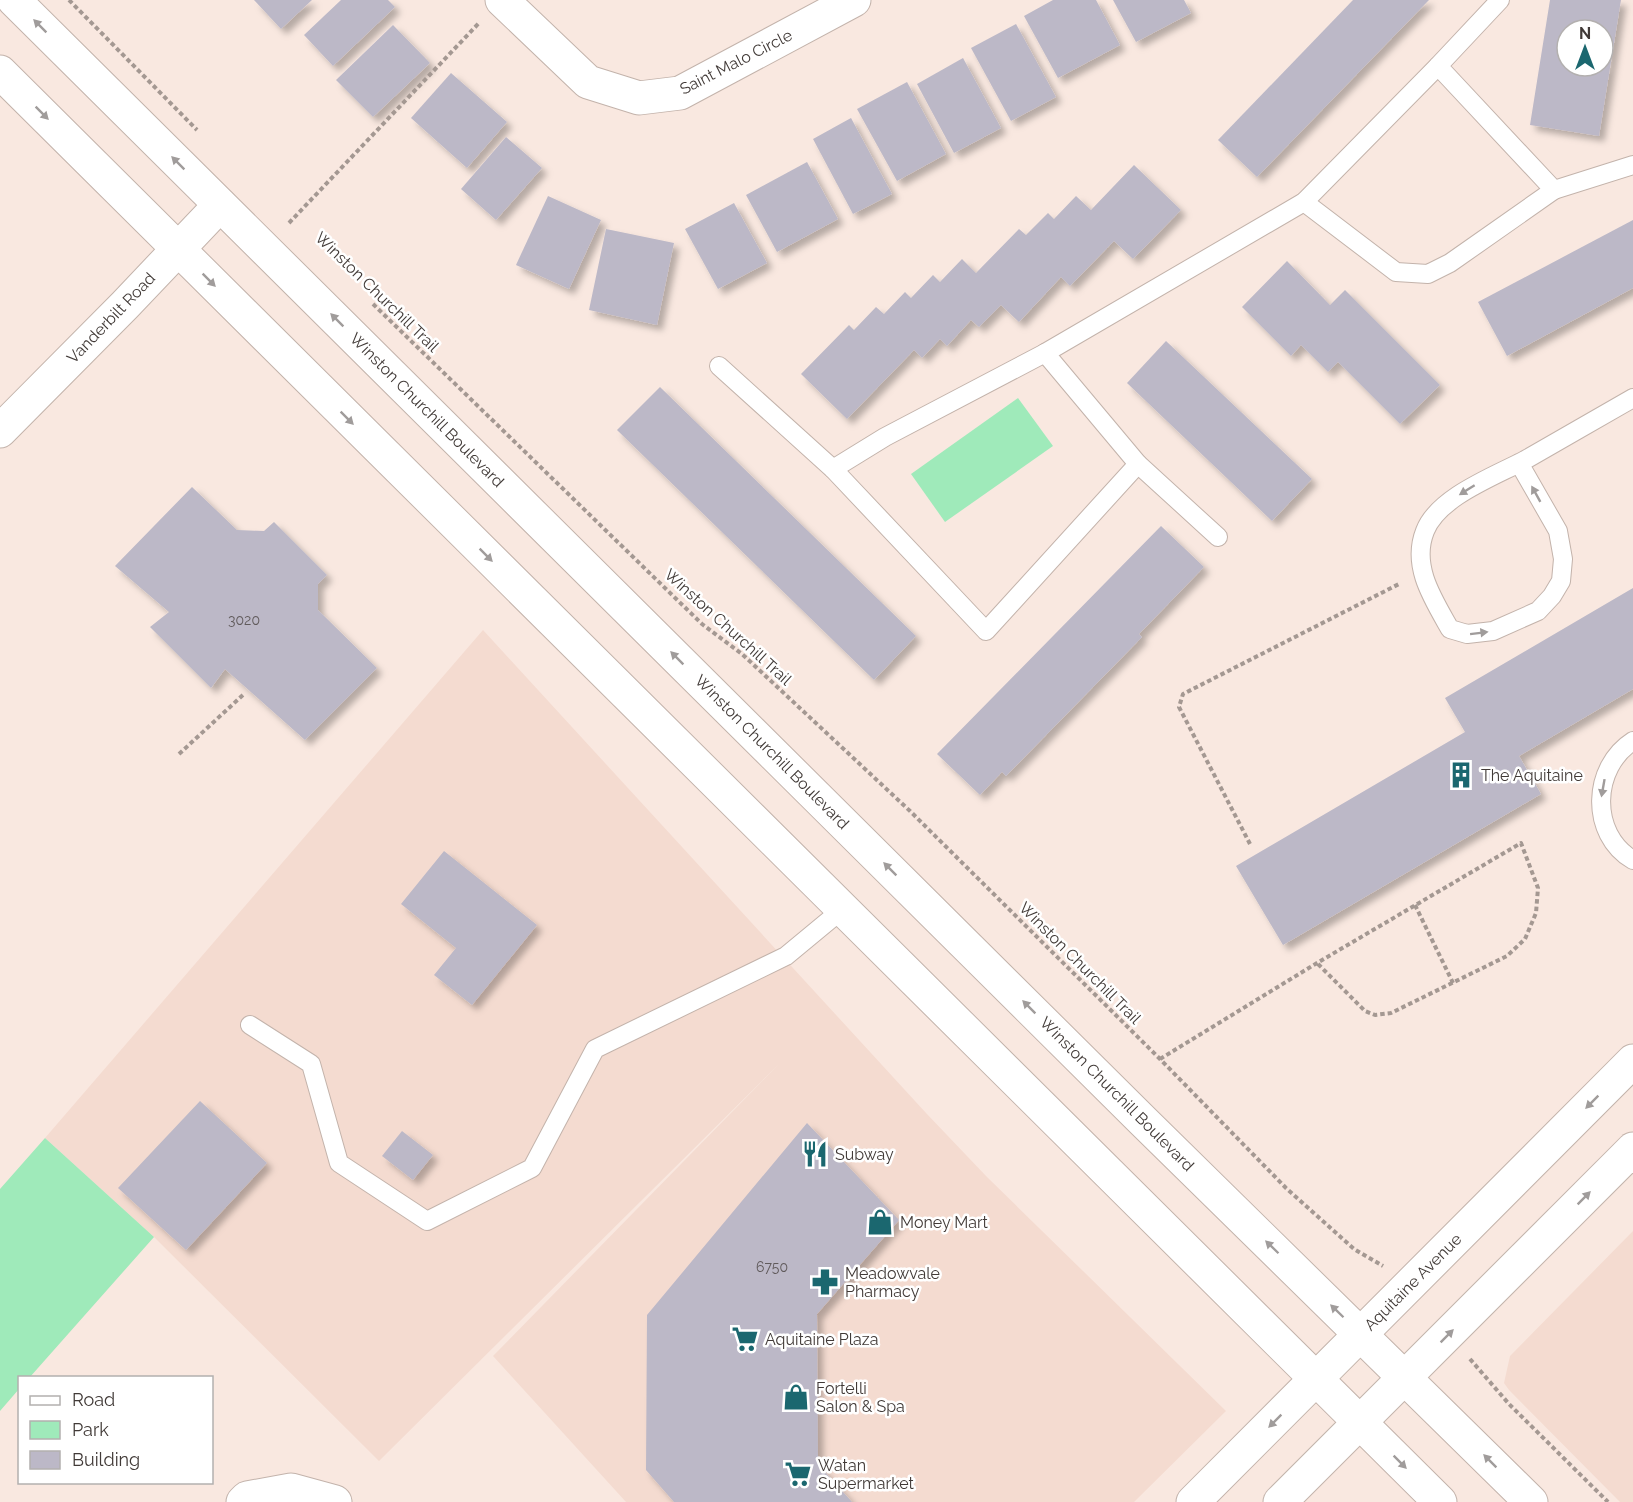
<svg xmlns="http://www.w3.org/2000/svg" width="1633" height="1502" font-family="Raleway,sans-serif">
  <style>
    .built { fill: #f4dbd0 }
    .green { fill: #9feaba }
    .building { fill: #bcb8c7; fill-rule: evenodd; filter: url(#shadow) }
    .lines { fill: none; stroke-linecap: round; stroke-linejoin: round }
    .service-casing { stroke: #c3b3ab; stroke-width: 20 }
    .minor-casing { stroke: #c3b3ab; stroke-width: 35 }
    .tertiary-casing { stroke: #c3b3ab; stroke-width: 35 }
    .secondary-casing { stroke: #c3b3ab; stroke-width: 35 }
    .path { stroke: #a49892; stroke-width: 4; stroke-dasharray: 4.5 3; stroke-linecap: butt }
    .service { stroke: #fff; stroke-width: 18 }
    .minor { stroke: #fff; stroke-width: 33 }
    .tertiary { stroke: #fff; stroke-width: 33 }
    .secondary { stroke: #fff; stroke-width: 33 }
    .oneway { fill: #a09c9b }
    .labels { text-anchor: middle; dominant-baseline: central; stroke-width: 5; stroke-linejoin: round; paint-order: stroke }
    .number-label { font-size: 14px; fill: #605a5b }
    .street-label { font-size: 16px; fill: #413a37; stroke: #fff }
    .poi-label { font-size: 16px; fill: #413a37; stroke: #fff; text-anchor: start }
  </style>
  <defs>
    <filter id="shadow"><feDropShadow dx="5.5" dy="5.5" stdDeviation="3" flood-color="#0004"/></filter>
  </defs>
  <rect width="100%" height="100%" fill="#f9e8e0"/>
  <!-- built -->
  <g class="built">
    <path d="M 483,630 L 926,1113 L 987,1177 L 1226,1411 L 1134,1502 L 626,1502 L 493,1356 L 779,1064 L 379,1461 L 154,1237 L 45,1138 Z"/>
    <path d="M 1633,1231 L 1633,1502 L 1620,1502 L 1509,1390 L 1504,1383 L 1510,1356 Z"/>
  </g>
  <!-- green -->
  <g class="green">
    <path d="M 1018,398 L 1053,446 L 945,522 L 911,474 Z"/>
    <path d="M 45,1138 L 154,1237 L 30,1377 L 20,1378 L 19,1389 L 0,1411 L 0,1189 Z"/>
  </g>
  <!-- building -->
  <g class="building">
    <path d="M 254,0 L 312,0 L 281,29 Z"/>
    <path d="M 341,0 L 388,0 L 395,7 L 333,66 L 304,35 Z"/>
    <path d="M 1053,0 L 1096,0 L 1120,45 L 1058,78 L 1024,16 Z"/>
    <path d="M 1113,0 L 1184,0 L 1191,13 L 1136,42 Z"/>
    <path d="M 1353,0 L 1429,0 L 1257,177 L 1218,140 Z"/>
    <path d="M 1550,0 L 1621,0 L 1599,136 L 1530,125 ZM 1567,30 L 1603,30 L 1603,66 L 1567,66 Z"/>
    <path d="M 1016,24 L 1056,97 L 1011,121 L 971,48 Z"/>
    <path d="M 393,25 L 430,63 L 373,117 L 336,80 Z"/>
    <path d="M 963,58 L 1001,128 L 954,153 L 917,84 Z"/>
    <path d="M 451,73 L 507,122 L 467,168 L 411,118 Z"/>
    <path d="M 907,82 L 946,154 L 897,181 L 857,109 Z"/>
    <path d="M 851,118 L 892,194 L 853,214 L 813,139 Z"/>
    <path d="M 506,137 L 542,168 L 496,220 L 461,189 Z"/>
    <path d="M 807,162 L 838,219 L 777,252 L 746,195 Z"/>
    <path d="M 1134,165 L 1181,210 L 1133,259 L 1114,241 L 1070,286 L 1061,277 L 1019,322 L 1001,305 L 979,327 L 971,320 L 947,346 L 940,339 L 922,358 L 914,350 L 847,419 L 801,374 L 849,325 L 854,330 L 876,307 L 884,314 L 905,292 L 911,298 L 933,275 L 940,282 L 962,259 L 976,273 L 1019,229 L 1026,235 L 1048,213 L 1054,219 L 1076,196 L 1091,210 Z"/>
    <path d="M 548,196 L 601,220 L 569,289 L 516,265 Z"/>
    <path d="M 734,203 L 767,263 L 718,289 L 685,229 Z"/>
    <path d="M 1633,220 L 1633,288 L 1507,356 L 1478,302 Z"/>
    <path d="M 606,229 L 674,243 L 657,325 L 589,310 Z"/>
    <path d="M 1287,261 L 1330,305 L 1345,290 L 1440,385 L 1400,424 L 1338,362 L 1328,372 L 1301,345 L 1291,356 L 1242,307 Z"/>
    <path d="M 1166,341 L 1312,479 L 1272,521 L 1127,383 Z"/>
    <path d="M 660,387 L 916,636 L 874,680 L 617,430 Z"/>
    <path d="M 192,487 L 237,530 L 264,531 L 274,522 L 327,575 L 318,584 L 318,610 L 377,668 L 305,740 L 225,669 L 211,688 L 150,627 L 169,612 L 115,566 Z"/>
    <path d="M 1161,526 L 1204,567 L 1139,634 L 1142,637 L 1006,776 L 1002,772 L 980,795 L 937,754 Z"/>
    <path d="M 1633,588 L 1633,689 L 1519,756 L 1541,794 L 1283,945 L 1236,866 L 1465,732 L 1445,698 Z"/>
    <path d="M 444,851 L 537,925 L 472,1005 L 434,975 L 456,948 L 401,904 Z"/>
    <path d="M 200,1101 L 267,1163 L 186,1250 L 118,1188 Z"/>
    <path d="M 807,1123 L 899,1220 L 817,1314 L 818,1464 L 852,1502 L 674,1502 L 646,1470 L 647,1315 Z"/>
    <path d="M 402,1131 L 433,1155 L 413,1180 L 382,1156 Z"/>
  </g>
  <g class="lines">
    <!-- service casing -->
    <g class="service-casing">
      <g id="service">
        <path d="M 1500,0 L 1438,66 L 1554,190 L 1633,165"/>
        <path d="M 1304,202 L 1396,272 L 1428,274 L 1450,263 L 1554,190"/>
        <path d="M 1045,353 L 1138,464"/>
        <path d="M 719,366 L 833,469"/>
        <path d="M 1519,463 L 1558,531 L 1563,559 L 1561,581 L 1552,596 L 1538,611 L 1493,631 L 1467,634 L 1450,629 C 1433,599 1411,566 1425,531 C 1438,497 1495,476 1525,460 C 1561,439 1597,419 1633,398"/>
        <path d="M 1218,537 L 1138,464 L 986,631 L 833,469 L 885,437 L 1045,353 L 1304,202 L 1438,66"/>
        <path d="M 1633,741 C 1592,767 1589,834 1633,860"/>
        <path d="M 250,1025 L 311,1064 L 339,1163 L 427,1221 L 532,1168 L 595,1049 L 786,956 L 844,908"/>
      </g>
    </g>
    <!-- minor casing -->
    <g class="minor-casing">
      <g id="minor">
        <path d="M 502,0 L 588,82 L 639,98 L 680,93 L 854,0"/>
        <path d="M 243,1502 L 247,1498 L 291,1490 L 335,1502"/>
      </g>
    </g>
    <!-- tertiary casing -->
    <g class="tertiary-casing">
      <g id="tertiary">
        <path d="M 0,431 L 125,305 L 220,205"/>
        <path d="M 1193,1502 L 1633,1061"/>
        <path d="M 1280,1502 L 1633,1149"/>
      </g>
    </g>
    <!-- secondary casing -->
    <g class="secondary-casing">
      <g id="secondary">
        <path d="M 14,0 L 1143,1121 L 1531,1502"/>
        <path d="M 0,72 L 1440,1502"/>
      </g>
    </g>
    <!-- path -->
    <g class="path">
      <path d="M 69,0 L 197,130"/>
      <path d="M 289,223 L 479,23"/>
      <path d="M 373,304 L 702,624 L 742,654 L 910,811 L 1160,1059 L 1286,1188 L 1354,1249 L 1383,1266"/>
      <path d="M 179,754 L 244,694"/>
      <path d="M 1250,844 L 1179,707 L 1183,694 L 1399,584"/>
      <path d="M 1415,905 L 1453,983"/>
      <path d="M 1160,1059 L 1317,963 L 1521,843 L 1538,888 L 1536,913 L 1525,939 L 1507,956 L 1391,1013 L 1375,1015 L 1365,1011 L 1317,963"/>
      <path d="M 1470,1359 L 1509,1404 L 1608,1502"/>
    </g>
    <!-- service -->
    <use href="#service" class="service"/>
    <!-- minor -->
    <use href="#minor" class="minor"/>
    <!-- tertiary -->
    <use href="#tertiary" class="tertiary"/>
    <!-- secondary -->
    <use href="#secondary" class="secondary"/>
  </g>
  <!-- one-way arrows -->
  <defs><path id="oneway-solid" d="M-6-.8H1V-3.2L6.5 0L1 3.2V.8H-6Z" transform="scale(1.5)"/></defs>
  <g class="oneway">
    <use href="#oneway-solid" transform="translate(40 26) rotate(-135)"/>
    <use href="#oneway-solid" transform="translate(42 113) rotate(45)"/>
    <use href="#oneway-solid" transform="translate(178 163) rotate(-135)"/>
    <use href="#oneway-solid" transform="translate(209 280) rotate(45)"/>
    <use href="#oneway-solid" transform="translate(337 320) rotate(-135)"/>
    <use href="#oneway-solid" transform="translate(347 418) rotate(45)"/>
    <use href="#oneway-solid" transform="translate(1467 490) rotate(148)"/>
    <use href="#oneway-solid" transform="translate(1536 494) rotate(-119)"/>
    <use href="#oneway-solid" transform="translate(486 555) rotate(45)"/>
    <use href="#oneway-solid" transform="translate(1479 633) rotate(-7)"/>
    <use href="#oneway-solid" transform="translate(677 658) rotate(-135)"/>
    <use href="#oneway-solid" transform="translate(1603 788) rotate(100)"/>
    <use href="#oneway-solid" transform="translate(890 869) rotate(-135)"/>
    <use href="#oneway-solid" transform="translate(1029 1007) rotate(-135)"/>
    <use href="#oneway-solid" transform="translate(1592 1102) rotate(135)"/>
    <use href="#oneway-solid" transform="translate(1584 1198) rotate(-45)"/>
    <use href="#oneway-solid" transform="translate(1272 1247) rotate(-136)"/>
    <use href="#oneway-solid" transform="translate(1337 1311) rotate(-136)"/>
    <use href="#oneway-solid" transform="translate(1447 1336) rotate(-45)"/>
    <use href="#oneway-solid" transform="translate(1275 1421) rotate(135)"/>
    <use href="#oneway-solid" transform="translate(1490 1461) rotate(-135)"/>
    <use href="#oneway-solid" transform="translate(1400 1462) rotate(45)"/>
  </g>
  <!-- icons -->
  <defs>
    <g id="building-bare" transform="scale(2.07)"><path d="M-4-6H4V6H1V3H-1V6H-4ZM-2.5-4.3h1.7v1.8h-1.7ZM.8-4.3h1.7v1.8H.8ZM-2.5-1h1.7V.8h-1.7ZM.8-1h1.7V.8H.8Z" fill="#1b676f" stroke="#fff" stroke-width="2.5" paint-order="stroke"/></g>
    <g id="restaurant-bare" transform="scale(2.07)"><path d="M-5-6h1v4h1v-4h1v4h1v-4h1v5L-1.5 .5V6h-2V.5L-5-1ZM5-6V6H3V1.5H1.5Q1.5-4 5-6Z" fill="#1b676f" stroke="#fff" stroke-width="2.5" paint-order="stroke"/></g>
    <g id="shop-bare" transform="scale(2.07)"><path d="M-5-2.5h2.3a2.7 3.5 0 0 1 5.4 0H5L5.5 6h-11ZM-1.5-2.5h3a1.5 2.3 0 0 0-3 0Z" fill="#1b676f" stroke="#fff" stroke-width="2.5" paint-order="stroke"/></g>
    <g id="pharmacy-bare" transform="scale(2.07)"><path d="M-2-6h4v4h4v4h-4v4h-4v-4h-4v-4h4Z" fill="#1b676f" stroke="#fff" stroke-width="2.5" paint-order="stroke"/></g>
    <g id="supermarket-bare" transform="scale(2.07)"><path d="M-6-5.5h2.5l.6 2H6L4.5 2H-2.5L-4.4-4H-6ZM-1.5 3.2a1.3 1.3 0 1 0 .1 0ZM3 3.2a1.3 1.3 0 1 0 .1 0Z" fill="#1b676f" stroke="#fff" stroke-width="2.5" paint-order="stroke"/></g>
  </defs>
  <g fill-rule="evenodd">
    <use href="#building-bare" x="1461" y="775"/>
    <use href="#restaurant-bare" x="815" y="1154"/>
    <use href="#shop-bare" x="880" y="1222"/>
    <use href="#pharmacy-bare" x="825" y="1282"/>
    <use href="#supermarket-bare" x="745" y="1339"/>
    <use href="#shop-bare" x="796" y="1397"/>
    <use href="#supermarket-bare" x="798" y="1474"/>
  </g>
  <g class="labels">
    <!-- number labels -->
    <g class="number-label">
      <text x="244" y="620">3020</text>
      <text x="772" y="1267">6750</text>
    </g>
    <!-- street labels -->
    <g class="street-label">
      <text transform="translate(736 62) rotate(-27)">Saint Malo Circle</text>
      <text transform="translate(377 292) rotate(44)">Winston Churchill Trail</text>
      <text transform="translate(111 318) rotate(-46)">Vanderbilt Road</text>
      <text transform="translate(427 410) rotate(45)">Winston Churchill Boulevard</text>
      <text transform="translate(728 627) rotate(42)">Winston Churchill Trail</text>
      <text transform="translate(772 752) rotate(45)">Winston Churchill Boulevard</text>
      <text transform="translate(1080 963) rotate(45)">Winston Churchill Trail</text>
      <text transform="translate(1117 1094) rotate(45)">Winston Churchill Boulevard</text>
      <text transform="translate(1413 1282) rotate(-45)">Aquitaine Avenue</text>
    </g>
    <!-- poi labels -->
    <g class="poi-label">
      <text x="1481" y="775">The Aquitaine</text>
      <text x="835" y="1154">Subway</text>
      <text x="900" y="1222">Money Mart</text>
      <text x="845" y="1273">Meadowvale<tspan x="845" dy="18">Pharmacy</tspan></text>
      <text x="765" y="1339">Aquitaine Plaza</text>
      <text x="816" y="1388">Fortelli<tspan x="816" dy="18">Salon &amp; Spa</tspan></text>
      <text x="818" y="1465">Watan<tspan x="818" dy="18">Supermarket</tspan></text>
    </g>
  </g>
  <!-- legend -->
  <rect x="18" y="1376" width="195" height="108" fill="#ffffff" stroke="#b3b0af" stroke-width="1.5"/>
  <rect x="30" y="1396" width="30" height="9" fill="#ffffff" stroke="#b3b0af" stroke-width="1.5"/>
  <text x="72" y="1406" font-size="18" fill="#413a37">Road</text>
  <rect x="30" y="1421" width="30" height="18" fill="#9feaba" stroke="#b3b0af" stroke-width="1.5"/>
  <text x="72" y="1436" font-size="18" fill="#413a37">Park</text>
  <rect x="30" y="1451" width="30" height="18" fill="#bcb8c7" stroke="#b3b0af" stroke-width="1.5"/>
  <text x="72" y="1466" font-size="18" fill="#413a37">Building</text>
  <!-- north arrow -->
  <g transform="translate(1585 48)"><circle r="28" fill="#ffffff" stroke="#b3b0af" stroke-width="1.5"/>
  <path d="M0-4.5L10 22L0 15L-10 22Z" fill="#1b676f"/>
  <text y="-9" font-size="16" font-weight="bold" text-anchor="middle" fill="#413a37">N</text>
  </g>
</svg>
